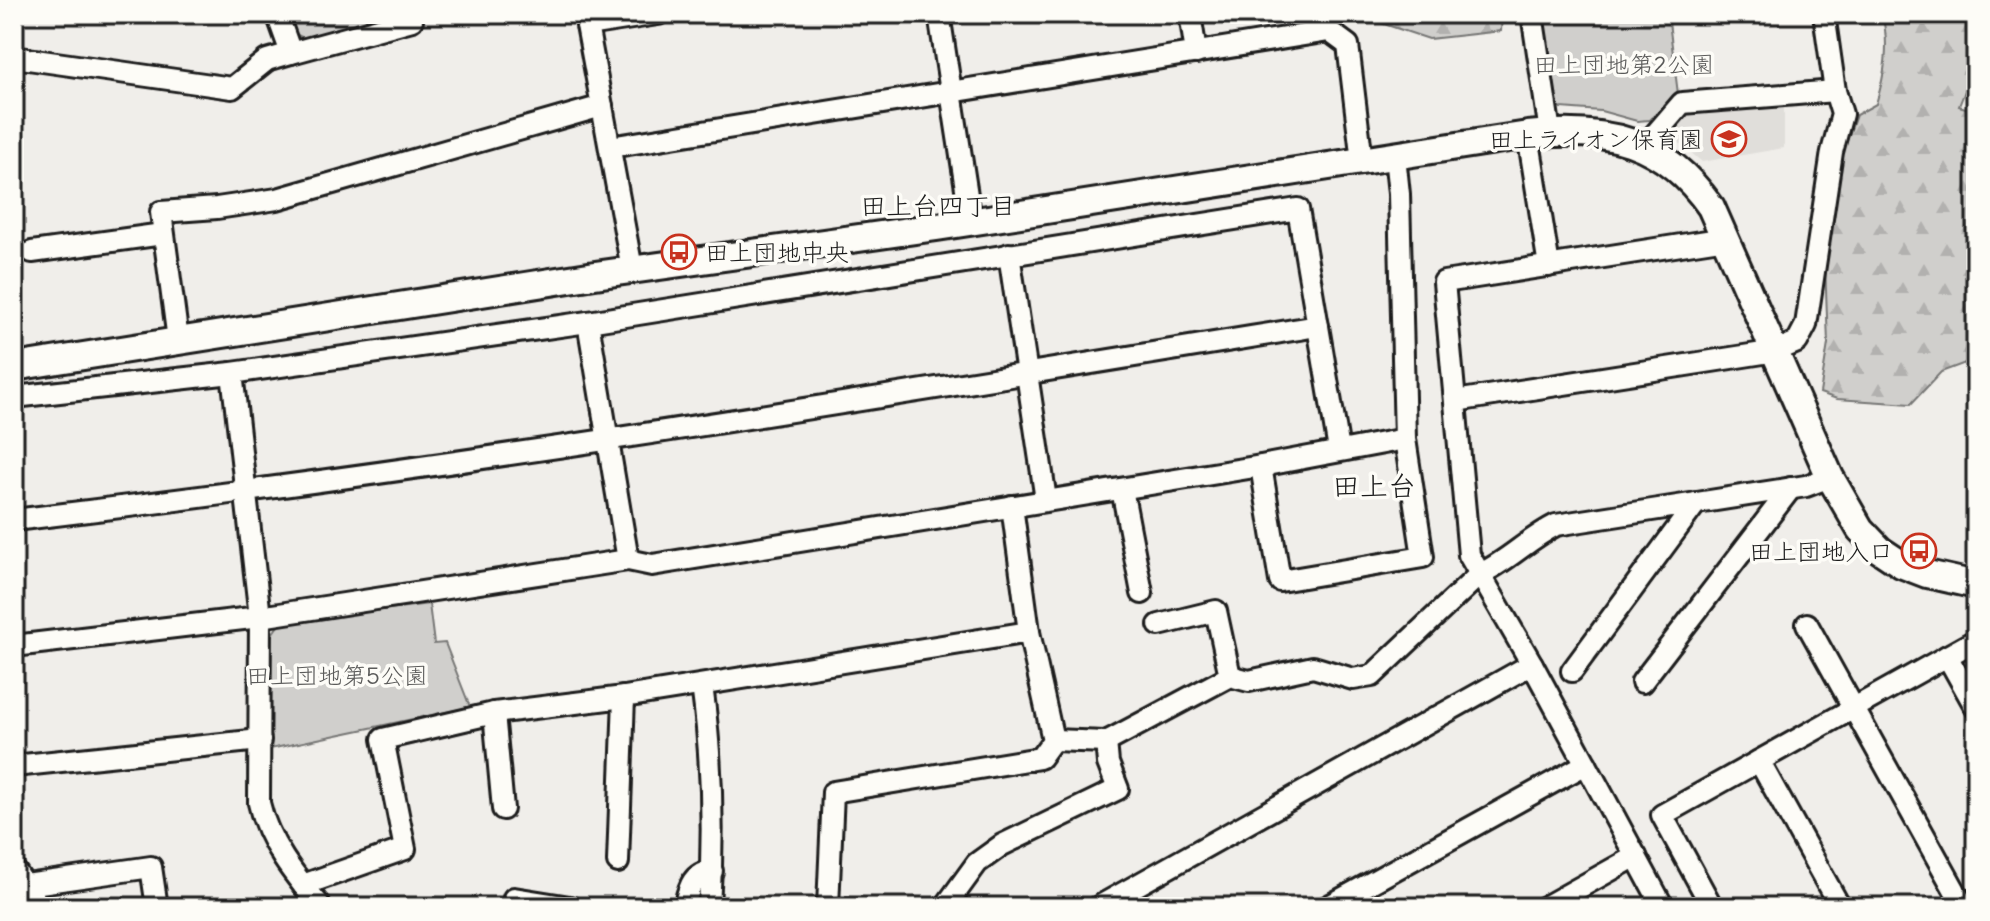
<svg xmlns="http://www.w3.org/2000/svg" width="1990" height="921" font-family="Delius,'Klee One',sans-serif">
  <style>
    .built { fill: #e0deda }
    .green { fill: #d0cfcc; stroke: #767674; stroke-width: 2 }
    .forest { fill: url(#forest-firs); stroke: #767674; stroke-width: 2 }
    .lines { fill: none; stroke-linecap: round; stroke-linejoin: round }
    .minor-casing { stroke: #1c1c1c; stroke-width: 26 }
    .tertiary-casing { stroke: #1c1c1c; stroke-width: 32 }
    .minor { stroke: #fdfcf7; stroke-width: 20 }
    .tertiary { stroke: #fdfcf7; stroke-width: 26 }
    .labels { text-anchor: middle; dominant-baseline: central; stroke-width: 7; stroke-linejoin: round; paint-order: stroke }
    .park-label { font-size: 24px; fill: #5b5b5a; stroke: #fdfcf7 }
    .poi-label { font-size: 24px; fill: #1c1c1c; stroke: #fdfcf7; text-anchor: end }
    .neighbourhood-label { font-size: 26px; fill: #1c1c1c; stroke: #fdfcf7 }
    .quarter-label { font-size: 28px; fill: #1c1c1c; stroke: #fdfcf7 }
  </style>
  <defs>
    <pattern id="forest-firs" width="22" height="20" patternUnits="userSpaceOnUse" patternTransform="scale(2)"><rect width="22" height="20" fill="#d0cfcc"/><path d="M5 1l3.5 6h-7zM16 11l3.5 6h-7z" fill="#b2b1af"/></pattern>
  </defs>
  <rect width="100%" height="100%" fill="#f0eeea"/>
  <filter id="ink" filterUnits="userSpaceOnUse"><feTurbulence type="fractalNoise" baseFrequency=".0125" numOctaves="2"/><feDisplacementMap in="SourceGraphic" scale="16" xChannelSelector="R" yChannelSelector="G"/><feConvolveMatrix kernelMatrix="1 2 1 2 8 2 1 2 1" color-interpolation-filters="sRGB"/></filter>
  <g filter="url(#ink)">
    <!-- built -->
    <path class="built" d="M 1784,104 L 1784,148 L 1702,162 L 1663,129 L 1686,109 Z"/>
    <!-- green -->
    <g class="green">
      <path d="M 287,14 L 364,14 L 369,25 L 308,40 L 293,33 Z"/>
      <path d="M 1545,14 L 1668,14 L 1678,94 L 1649,120 L 1637,121 L 1601,111 L 1561,108 L 1554,103 L 1542,17 Z"/>
      <path d="M 429,604 L 434,644 L 445,643 L 470,707 L 270,749 L 270,637 L 280,623 Z"/>
    </g>
    <!-- forest -->
    <g class="forest">
      <path d="M 1363,14 L 1421,14 L 1436,22 L 1502,14 L 1501,31 L 1429,39 L 1381,23 Z"/>
      <path d="M 1882,14 L 1972,14 L 1976,63 L 1959,106 L 1976,111 L 1976,359 L 1941,372 L 1911,404 L 1837,399 L 1820,393 L 1828,344 L 1825,263 L 1840,161 L 1856,115 L 1876,104 C 1885,74 1890,45 1882,14 Z"/>
    </g>
    <g class="lines">
      <!-- minor casing -->
      <g class="minor-casing">
        <g id="minor">
          <path d="M 277,14 L 291,53 L 412,20 L 410,14"/>
          <path d="M 585,14 L 632,269"/>
          <path d="M 939,14 L 971,221"/>
          <path d="M 1190,14 L 1196,53"/>
          <path d="M 1532,14 L 1550,132"/>
          <path d="M 587,25 L 658,14"/>
          <path d="M 14,57 L 232,88 L 267,60 L 291,53"/>
          <path d="M 1528,135 L 1549,266"/>
          <path d="M 1645,146 L 1682,103 L 1835,91"/>
          <path d="M 610,147 L 1329,31 L 1348,45 L 1362,161"/>
          <path d="M 32,252 L 163,234"/>
          <path d="M 1009,254 L 1046,500"/>
          <path d="M 588,322 L 628,560"/>
          <path d="M 178,340 L 161,212 L 217,208 L 277,199 L 602,106"/>
          <path d="M 232,373 L 260,617 L 259,803 C 268,843 295,876 321,907"/>
          <path d="M 14,397 L 232,373 L 588,322 L 1298,209 L 1339,450"/>
          <path d="M 1455,401 L 1776,351 L 1797,342 L 1806,325 L 1832,152 L 1842,114 L 1835,91 L 1824,14"/>
          <path d="M 1261,466 L 1280,581 L 1423,557 L 1405,439 L 1399,194 L 1395,156"/>
          <path d="M 1122,489 L 1142,593"/>
          <path d="M 14,520 C 451,469 884,397 1318,326"/>
          <path d="M 1807,624 L 1964,907"/>
          <path d="M 1159,625 L 1216,611 L 1230,676"/>
          <path d="M 14,646 L 260,617 L 628,560 L 652,565 L 1261,466 L 1405,439"/>
          <path d="M 1947,656 L 1976,708"/>
          <path d="M 1572,671 L 1696,503"/>
          <path d="M 1642,682 L 1791,488"/>
          <path d="M 702,685 C 712,758 714,833 709,907"/>
          <path d="M 494,713 L 503,809"/>
          <path d="M 1053,740 L 1106,742 L 1230,676 L 1249,681 L 1313,667 L 1353,679 L 1372,676 L 1480,574 C 1508,561 1528,539 1556,525 L 1806,486 L 1830,477"/>
          <path d="M 1759,761 L 1840,907"/>
          <path d="M 14,766 L 260,740"/>
          <path d="M 618,862 L 624,697"/>
          <path d="M 14,869 C 24,883 29,896 42,907"/>
          <path d="M 26,885 L 151,867 L 157,907"/>
          <path d="M 303,885 L 405,849 L 383,739 L 494,713 L 624,697 L 1029,632"/>
          <path d="M 514,898 L 570,907"/>
          <path d="M 684,907 C 689,889 691,873 712,871"/>
          <path d="M 828,907 L 833,792 L 1040,758 L 1053,740 L 1029,632 L 1012,506"/>
          <path d="M 945,907 L 977,863 L 1002,845 L 1118,789 L 1108,763 L 1106,742"/>
          <path d="M 1098,907 L 1532,664"/>
          <path d="M 1327,907 L 1586,764"/>
          <path d="M 1545,907 L 1636,856"/>
          <path d="M 1663,907 L 1532,664 L 1469,555 L 1444,282 L 1726,238"/>
          <path d="M 1712,907 L 1662,815 L 1976,640"/>
        </g>
      </g>
      <!-- tertiary casing -->
      <g class="tertiary-casing">
        <path id="tertiary" d="M 14,367 L 595,275 L 937,227 L 1528,135 C 1606,126 1664,140 1711,207 L 1830,477 L 1860,529 L 1880,550 L 1901,564 L 1927,574 L 1976,585"/>
      </g>
      <!-- minor -->
      <use href="#minor" class="minor"/>
      <!-- tertiary -->
      <use href="#tertiary" class="tertiary"/>
    </g>
  </g>
  <!-- icons -->
  <defs>
    <g id="school-ring" transform="scale(1.8)"><circle r="9.5" fill="#fdfcf7" stroke="#c8321e" stroke-width="1.5"/><path d="M0-5L7-2L0 1L-7-2ZM-4 1L0 2.5L4 1V4Q0 6-4 4Z" fill="#c8321e"/></g>
    <g id="bus-ring" transform="scale(1.8)"><circle r="9.5" fill="#fdfcf7" stroke="#c8321e" stroke-width="1.5"/><path d="M-5-6H5V4H4V6H2V4H-2V6H-4V4H-5ZM-3.5-4V0h7V-4ZM-3.5 1.2v1.5H-2V1.2ZM2 1.2v1.5H3.5V1.2Z" fill="#c8321e"/></g>
  </defs>
  <g fill-rule="evenodd">
    <use href="#school-ring" x="1729" y="139"/>
    <use href="#bus-ring" x="679" y="252"/>
    <use href="#bus-ring" x="1919" y="551"/>
  </g>
  <g class="labels">
    <!-- park labels -->
    <g class="park-label">
      <text x="1624" y="64">田上団地第2公園</text>
      <text x="337" y="675">田上団地第5公園</text>
    </g>
    <!-- poi labels -->
    <g class="poi-label">
      <text x="1703" y="139">田上ライオン保育園</text>
      <text x="705" y="252" text-anchor="start">田上団地中央</text>
      <text x="1893" y="551">田上団地入口</text>
    </g>
    <!-- neighbourhood labels -->
    <g class="neighbourhood-label">
      <text x="938" y="205">田上台四丁目</text>
    </g>
    <!-- quarter labels -->
    <g class="quarter-label">
      <text x="1374" y="486">田上台</text>
    </g>
  </g>
  <!-- margin -->
  <rect width="1990" height="921" fill="none" stroke="#fdfcf7" stroke-width="48"/>
  <rect x="24" y="24" width="1942" height="873" fill="none" stroke="#1c1c1c" stroke-width="3" filter="url(#ink)"/>
</svg>
